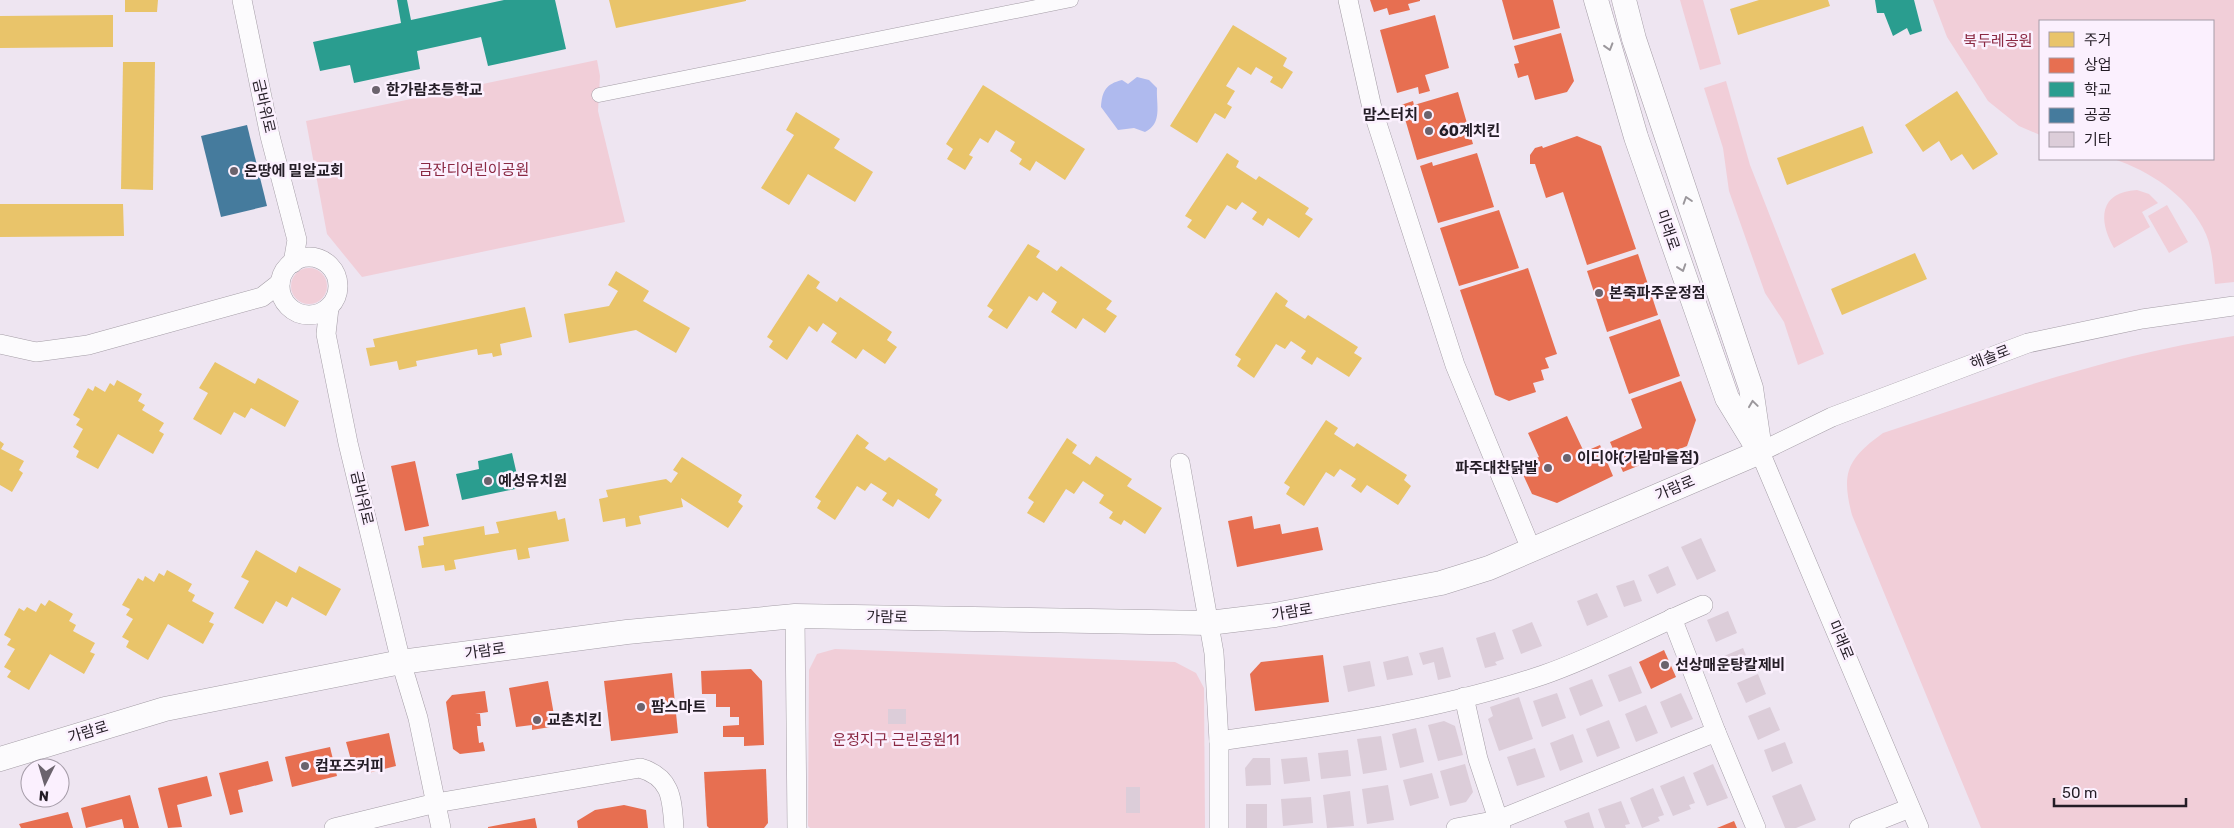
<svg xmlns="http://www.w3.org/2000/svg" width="2234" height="828" font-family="Rubik,'Noto Sans KR',sans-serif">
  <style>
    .green { fill: #f1ced8 }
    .water { fill: #afbaee }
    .homes { fill: #e9c46a }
    .shops { fill: #e76f51 }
    .schools { fill: #2a9d8f }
    .public { fill: #457b9d }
    .building { fill: #dccdd9 }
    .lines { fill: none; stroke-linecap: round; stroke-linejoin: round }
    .pedestrian-casing { stroke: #a49da6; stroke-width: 15 }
    .minor-casing { stroke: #a49da6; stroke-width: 20 }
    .tertiary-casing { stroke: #a49da6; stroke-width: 25 }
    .pedestrian { stroke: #fcfbfd; stroke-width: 14 }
    .minor { stroke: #fcfbfd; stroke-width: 19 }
    .tertiary { stroke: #fcfbfd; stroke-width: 24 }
    .oneway { stroke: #9b979c }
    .poi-dot { fill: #6b636d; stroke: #fbf0fe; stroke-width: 2 }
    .labels { text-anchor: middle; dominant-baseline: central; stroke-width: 5; stroke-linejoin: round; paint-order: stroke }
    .park-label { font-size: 15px; fill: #8a2842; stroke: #fbf0fe }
    .poi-label { font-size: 15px; font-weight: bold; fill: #241d26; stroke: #fbf0fe; text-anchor: start }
    .street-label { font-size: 15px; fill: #241d26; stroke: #fbf0fe }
  </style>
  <rect width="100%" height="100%" fill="#eee5f1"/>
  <!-- green -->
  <g class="green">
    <path d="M 1680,0 L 1703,0 L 1721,64 L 1700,70 Z"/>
    <path d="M 1933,0 L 2234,0 L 2234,282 L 2215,284 C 2213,265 2212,244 2203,228 C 2185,194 2149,171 2114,159 L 2213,159 L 2213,21 L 2040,21 L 2040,135 L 2019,126 L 1988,101 L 1947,37 Z"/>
    <path d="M 597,60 L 600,76 L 598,111 L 625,222 L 362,277 L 327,234 L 306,121 Z"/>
    <path d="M 1726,81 L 1750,165 L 1824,354 L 1798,365 L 1784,322 L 1765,293 L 1729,191 L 1723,148 L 1704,88 Z"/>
    <path d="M 2137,190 L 2149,194 L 2158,203 L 2142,212 L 2150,227 L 2114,248 C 2098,220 2099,192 2137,190 Z"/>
    <path d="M 2167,205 L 2188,242 L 2169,253 L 2148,216 Z"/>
    <circle cx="309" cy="286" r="18"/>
    <path d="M 2234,336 L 2234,828 L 1981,828 L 1852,515 C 1841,473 1847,459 1883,433 C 1998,395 2113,354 2234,336 Z"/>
    <path d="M 835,649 L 1175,662 L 1196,673 L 1204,688 L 1205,828 L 810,828 L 808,826 L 809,670 L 817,654 Z"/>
  </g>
  <!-- water -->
  <path class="water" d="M 1137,77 L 1149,80 L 1157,88 C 1156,105 1163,123 1145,132 L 1134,128 L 1118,130 L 1101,107 C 1102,91 1106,84 1122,80 L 1128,84 Z"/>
  <!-- homes -->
  <g class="homes">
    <path d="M 125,0 L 158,0 L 157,12 L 125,12 Z"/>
    <path d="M 609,0 L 746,0 L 746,1 L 616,28 Z"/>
    <path d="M 1759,0 L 1828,0 L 1830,6 L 1738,35 L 1730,9 Z"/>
    <path d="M 113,15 L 113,47 L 0,48 L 0,16 Z"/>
    <path d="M 1233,25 L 1287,58 L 1283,66 L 1293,72 L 1282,89 L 1270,82 L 1273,77 L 1256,67 L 1251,75 L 1238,67 L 1226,86 L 1235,91 L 1227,104 L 1232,107 L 1225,119 L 1215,113 L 1197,143 L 1170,126 Z"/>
    <path d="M 123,62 L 155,62 L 153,190 L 121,189 Z"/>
    <path d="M 983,85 L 1085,149 L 1065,180 L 1036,161 L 1030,171 L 1019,164 L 1022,159 L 1010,151 L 1015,142 L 996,130 L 988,143 L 980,138 L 969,155 L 973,157 L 965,170 L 947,159 L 953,149 L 946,144 Z"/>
    <path d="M 1957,91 L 1998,154 L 1973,170 L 1962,154 L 1951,161 L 1939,141 L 1923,152 L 1905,125 Z"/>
    <path d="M 796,112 L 840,139 L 834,148 L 873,172 L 855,202 L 808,174 L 789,205 L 761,188 L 794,135 L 786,130 Z"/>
    <path d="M 1863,126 L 1873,153 L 1787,185 L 1777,158 Z"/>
    <path d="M 1227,153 L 1239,161 L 1236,167 L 1256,180 L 1259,176 L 1309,208 L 1305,214 L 1313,219 L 1299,238 L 1268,218 L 1263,226 L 1252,219 L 1257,212 L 1242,202 L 1236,210 L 1227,205 L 1205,239 L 1187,227 L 1192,220 L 1185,216 Z"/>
    <path d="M 0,204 L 123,204 L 124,236 L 0,237 Z"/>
    <path d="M 1028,244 L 1040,251 L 1036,257 L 1057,271 L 1061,266 L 1112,301 L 1106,309 L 1117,316 L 1105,333 L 1083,318 L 1076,329 L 1051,312 L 1057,302 L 1043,292 L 1037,301 L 1029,296 L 1007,329 L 988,317 L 993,310 L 987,306 Z"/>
    <path d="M 1915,253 L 1927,279 L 1842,315 L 1831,289 Z"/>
    <path d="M 616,271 L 649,291 L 643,301 L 690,328 L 676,353 L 636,330 L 569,343 L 564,314 L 609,306 L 618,291 L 608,285 Z"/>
    <path d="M 808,274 L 820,282 L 816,288 L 837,302 L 840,297 L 892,332 L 887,340 L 897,347 L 885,364 L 863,349 L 856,359 L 831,342 L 837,333 L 823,323 L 817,332 L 809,326 L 787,360 L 769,347 L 773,341 L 767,337 Z"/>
    <path d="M 1276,292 L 1288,301 L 1285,306 L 1305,319 L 1308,315 L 1358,347 L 1354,353 L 1362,358 L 1349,377 L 1317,357 L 1312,365 L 1301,358 L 1306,351 L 1291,341 L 1285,349 L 1276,344 L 1254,378 L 1237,366 L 1241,359 L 1235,355 Z"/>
    <path d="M 525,307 L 532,337 L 500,344 L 502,355 L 493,357 L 492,353 L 478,355 L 477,349 L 416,361 L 417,366 L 399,370 L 397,361 L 370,366 L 366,348 L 375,347 L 373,339 Z"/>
    <path d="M 215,362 L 255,384 L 258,378 L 299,401 L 285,427 L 251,408 L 245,418 L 234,412 L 221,435 L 193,419 L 208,393 L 199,388 Z"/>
    <path d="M 117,380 L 142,394 L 138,401 L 145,405 L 142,410 L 164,423 L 159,431 L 164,434 L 153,454 L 118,434 L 98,469 L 76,457 L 79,451 L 73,447 L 83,429 L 76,425 L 80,419 L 73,415 L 88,388 L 93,391 L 95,386 L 105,392 L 110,383 L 114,386 Z"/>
    <path d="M 1326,420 L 1338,428 L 1334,434 L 1354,447 L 1357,443 L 1407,475 L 1404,480 L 1411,486 L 1398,505 L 1367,485 L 1361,493 L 1351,486 L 1356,479 L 1340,469 L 1334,477 L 1326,472 L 1304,506 L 1286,494 L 1290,487 L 1284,483 Z"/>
    <path d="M 857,434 L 869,443 L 865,448 L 885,461 L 889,457 L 938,489 L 935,495 L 942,500 L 929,519 L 898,499 L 893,507 L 882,500 L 887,493 L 871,483 L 865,491 L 857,486 L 835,520 L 817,508 L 821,501 L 815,497 Z"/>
    <path d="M 1067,438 L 1077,445 L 1072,453 L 1090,465 L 1096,456 L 1132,479 L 1127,486 L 1162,508 L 1145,534 L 1124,520 L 1121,525 L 1109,518 L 1113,512 L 1099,503 L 1104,495 L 1083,481 L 1074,494 L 1066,489 L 1044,523 L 1027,513 L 1034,502 L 1028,498 Z"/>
    <path d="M 0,441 L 4,444 L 1,449 L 24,461 L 19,470 L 23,473 L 12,492 L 0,485 Z"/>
    <path d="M 682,457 L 742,495 L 738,502 L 743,506 L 728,528 L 681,498 L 683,507 L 639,516 L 641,524 L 626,527 L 625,518 L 603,522 L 599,499 L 608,497 L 606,490 L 666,479 L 671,483 L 678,473 L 673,470 Z"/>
    <path d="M 556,511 L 558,520 L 565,518 L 569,541 L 528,548 L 530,558 L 518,560 L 516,549 L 454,560 L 456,569 L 445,571 L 444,565 L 422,568 L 418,546 L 424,545 L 423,537 L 484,526 L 485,535 L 499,533 L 496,522 Z"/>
    <path d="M 256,550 L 296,573 L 299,566 L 341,589 L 326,616 L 292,597 L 287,607 L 276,601 L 263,624 L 234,608 L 249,581 L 241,577 Z"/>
    <path d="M 167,570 L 192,584 L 188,591 L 195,595 L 192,601 L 214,613 L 209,622 L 214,624 L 203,644 L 168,624 L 148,660 L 126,647 L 129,641 L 122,637 L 133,619 L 126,615 L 130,609 L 122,605 L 138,578 L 143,581 L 145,576 L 154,582 L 159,573 L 164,576 Z"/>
    <path d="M 49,600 L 73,614 L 69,621 L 76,625 L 73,631 L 95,643 L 90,652 L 95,654 L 84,674 L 50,654 L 29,690 L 7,677 L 11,671 L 4,667 L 15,649 L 7,645 L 11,639 L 4,635 L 19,608 L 24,611 L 27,607 L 36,612 L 41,603 L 45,606 Z"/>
  </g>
  <!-- shops -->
  <g class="shops">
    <path d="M 1370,0 L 1420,0 L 1420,1 L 1408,4 L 1410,10 L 1389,15 L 1387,8 L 1374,12 Z"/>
    <path d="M 1502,0 L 1553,0 L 1560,28 L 1513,40 Z"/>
    <path d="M 1435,15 L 1449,68 L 1425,75 L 1430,91 L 1419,94 L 1418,87 L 1397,93 L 1380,30 Z"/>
    <path d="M 1561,33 L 1574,81 L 1567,92 L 1535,100 L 1528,75 L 1518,78 L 1514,64 L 1519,63 L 1514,46 Z"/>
    <path d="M 1458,92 L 1473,144 L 1417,160 L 1401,105 L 1413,101 L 1414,105 Z"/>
    <path d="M 1577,136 L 1601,146 L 1636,249 L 1587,265 L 1563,192 L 1546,198 L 1535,164 L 1530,164 L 1530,155 L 1535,148 L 1542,146 L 1543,148 Z"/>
    <path d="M 1477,153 L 1494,207 L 1438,223 L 1420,166 L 1432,162 L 1433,166 Z"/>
    <path d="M 1499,210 L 1519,268 L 1459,286 L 1440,228 Z"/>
    <path d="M 1638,254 L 1658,315 L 1607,332 L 1587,271 Z"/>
    <path d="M 1528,268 L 1557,354 L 1545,358 L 1549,368 L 1541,370 L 1544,380 L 1533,383 L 1536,392 L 1509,401 L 1495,395 L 1460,290 Z"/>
    <path d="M 1660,319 L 1680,376 L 1629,394 L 1609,337 Z"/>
    <path d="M 1681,381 L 1696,420 L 1687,446 L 1623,472 L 1610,442 L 1642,428 L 1631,399 Z"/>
    <path d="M 1567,416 L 1584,452 L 1600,445 L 1613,476 L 1557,503 L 1532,494 L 1519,466 L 1539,457 L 1528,433 Z"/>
    <path d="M 415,461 L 429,526 L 405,531 L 391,466 Z"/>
    <path d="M 1252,516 L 1254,529 L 1280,524 L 1282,534 L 1318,527 L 1323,550 L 1237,567 L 1228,521 Z"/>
    <path d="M 1664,650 L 1676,677 L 1651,689 L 1639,662 Z"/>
    <path d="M 1323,655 L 1329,702 L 1255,711 L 1250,674 L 1261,662 Z"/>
    <path d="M 751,669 L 762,681 L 764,745 L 744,746 L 744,737 L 723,737 L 723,726 L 739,725 L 739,717 L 730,717 L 730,707 L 716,707 L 716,694 L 702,694 L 701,671 Z"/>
    <path d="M 672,673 L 678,733 L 611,741 L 604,681 Z"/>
    <path d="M 548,681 L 556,726 L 532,730 L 532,725 L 516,727 L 509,688 Z"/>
    <path d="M 485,691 L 488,712 L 475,714 L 480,714 L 481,726 L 477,726 L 479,743 L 483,742 L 485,751 L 460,754 L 453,749 L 446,702 L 452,695 Z"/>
    <path d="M 389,733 L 396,766 L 368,773 L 364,757 L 351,760 L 346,742 Z"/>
    <path d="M 330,747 L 337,776 L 292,787 L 285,757 Z"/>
    <path d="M 268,761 L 273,781 L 238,790 L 243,812 L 230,815 L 219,773 Z"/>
    <path d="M 766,769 L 768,823 L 764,828 L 709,828 L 707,826 L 704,772 Z"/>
    <path d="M 207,776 L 212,796 L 177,805 L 182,827 L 168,828 L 158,788 Z"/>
    <path d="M 130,795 L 139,828 L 124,828 L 122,819 L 86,828 L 81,808 Z"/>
    <path d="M 624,805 L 646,810 L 648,828 L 578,828 L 577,821 L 595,810 Z"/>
    <path d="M 68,812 L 73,828 L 21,828 L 19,824 Z"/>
    <path d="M 535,818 L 537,828 L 488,828 L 488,827 Z"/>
    <path d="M 1734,821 L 1737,828 L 1717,828 Z"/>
  </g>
  <!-- schools -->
  <g class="schools">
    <path d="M 397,0 L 407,0 L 411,20 L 504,0 L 555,0 L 566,49 L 488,66 L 481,37 L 417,51 L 420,69 L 354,83 L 350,65 L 320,71 L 313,42 L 401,23 Z"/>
    <path d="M 1875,0 L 1914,0 L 1922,31 L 1910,35 L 1907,28 L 1893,36 L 1884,13 L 1877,13 Z"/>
    <path d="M 512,453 L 520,488 L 462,500 L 456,474 L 479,469 L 478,461 Z"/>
  </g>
  <!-- public -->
  <path class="public" d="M 247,125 L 267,206 L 221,217 L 201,136 Z"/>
  <!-- building -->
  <g class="building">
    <path d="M 1701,538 L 1716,571 L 1697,580 L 1681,547 Z"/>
    <path d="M 1668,566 L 1676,585 L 1657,594 L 1648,575 Z"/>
    <path d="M 1634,580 L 1642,601 L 1624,607 L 1616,586 Z"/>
    <path d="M 1597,593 L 1608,617 L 1587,626 L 1577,601 Z"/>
    <path d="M 1728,611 L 1737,633 L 1716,642 L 1707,620 Z"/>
    <path d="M 1532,622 L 1542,646 L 1521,654 L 1512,630 Z"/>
    <path d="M 1495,632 L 1504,659 L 1495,662 L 1497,665 L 1485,668 L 1476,638 Z"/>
    <path d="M 1443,647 L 1451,677 L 1438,680 L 1434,662 L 1423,665 L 1419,653 Z"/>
    <path d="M 1743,648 L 1750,665 L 1731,673 L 1724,656 Z"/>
    <path d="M 1408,656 L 1413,675 L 1387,680 L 1383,662 Z"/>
    <path d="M 1370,661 L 1375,686 L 1348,692 L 1343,666 Z"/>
    <path d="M 1631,666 L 1642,693 L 1619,702 L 1608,675 Z"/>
    <path d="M 1758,674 L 1766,694 L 1746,703 L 1737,683 Z"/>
    <path d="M 1592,679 L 1603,706 L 1580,716 L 1569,688 Z"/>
    <path d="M 1557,693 L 1566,718 L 1542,727 L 1533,701 Z"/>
    <path d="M 1681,693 L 1693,719 L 1671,728 L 1660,702 Z"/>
    <path d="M 1519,697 L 1533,739 L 1499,751 L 1488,719 L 1493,716 L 1490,707 Z"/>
    <path d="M 1646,705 L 1658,733 L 1636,742 L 1625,714 Z"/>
    <path d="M 1770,707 L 1780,730 L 1758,740 L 1748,716 Z"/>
    <rect x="888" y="709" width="18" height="15"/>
    <path d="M 1609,720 L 1620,748 L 1597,757 L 1586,729 Z"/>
    <path d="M 1444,721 L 1455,726 L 1463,755 L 1438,761 L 1428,725 Z"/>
    <path d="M 1416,728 L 1424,762 L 1400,768 L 1392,734 Z"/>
    <path d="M 1573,734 L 1583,762 L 1560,771 L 1550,743 Z"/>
    <path d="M 1381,736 L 1387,770 L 1363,774 L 1357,739 Z"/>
    <path d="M 1785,742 L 1793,763 L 1772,772 L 1764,750 Z"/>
    <path d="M 1535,748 L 1545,777 L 1517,786 L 1507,757 Z"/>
    <path d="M 1348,750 L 1351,776 L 1321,779 L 1318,753 Z"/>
    <path d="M 1307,757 L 1310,781 L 1284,784 L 1281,759 Z"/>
    <path d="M 1253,758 L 1270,758 L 1271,785 L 1246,786 L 1245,768 Z"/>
    <path d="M 1465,764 L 1473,792 L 1466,802 L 1450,806 L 1440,771 Z"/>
    <path d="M 1713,764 L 1728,798 L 1707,806 L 1693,773 Z"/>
    <path d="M 1432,773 L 1439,798 L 1410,806 L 1403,780 Z"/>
    <path d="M 1684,776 L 1695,803 L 1689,805 L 1691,809 L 1673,816 L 1660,786 Z"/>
    <path d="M 1801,784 L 1816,820 L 1796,828 L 1785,828 L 1772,796 Z"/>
    <path d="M 1388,785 L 1394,820 L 1367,824 L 1362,789 Z"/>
    <rect x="1126" y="787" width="14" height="26"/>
    <path d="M 1653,788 L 1664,815 L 1658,817 L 1660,821 L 1642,828 L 1630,798 Z"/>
    <path d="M 1350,791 L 1354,826 L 1327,828 L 1323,795 Z"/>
    <path d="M 1311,797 L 1313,823 L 1283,826 L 1281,799 Z"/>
    <path d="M 1621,801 L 1630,824 L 1625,825 L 1626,828 L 1605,828 L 1598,809 Z"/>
    <rect x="1246" y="804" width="21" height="24"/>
    <path d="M 1589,812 L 1594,828 L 1567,828 L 1564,821 Z"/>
  </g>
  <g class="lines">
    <!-- pedestrian casing -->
    <g class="pedestrian-casing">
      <path id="pedestrian" d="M 599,95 L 1071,0"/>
    </g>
    <!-- minor casing -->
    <g class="minor-casing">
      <g id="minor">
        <path d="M 242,0 L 270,136 L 297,240 L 293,263"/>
        <path d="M 1348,0 L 1372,108 L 1455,365 L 1531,549"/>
        <circle cx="309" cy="286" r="29"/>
        <path d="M 329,308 L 326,334 L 348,443 L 401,662 L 418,718 L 441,828"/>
        <path d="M 0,344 L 36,352 L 88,345 L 262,297 L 280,283"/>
        <path d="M 1180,463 L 1214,653 L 1219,741 L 1219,828"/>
        <path d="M 795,616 L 797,828"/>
        <path d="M 1672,618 L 1716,732 L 1756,828"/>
        <path d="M 1464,697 L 1478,759 L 1501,828"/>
        <path d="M 1219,741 C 1327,726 1439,710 1543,675 C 1598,656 1649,628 1703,605"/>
        <path d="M 334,828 L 436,803 L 640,768 C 672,777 672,800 674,828"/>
        <path d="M 1456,828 L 1498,820 L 1716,732"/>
        <path d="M 1859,828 L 1910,808"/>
        <path d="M 1919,828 L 1760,452 L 1832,417 L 2028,343 L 2142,319 L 2234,306"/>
      </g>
    </g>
    <!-- tertiary casing -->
    <g class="tertiary-casing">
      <g id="tertiary">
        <path d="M 1596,0 L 1636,137 L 1727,398 L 1760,452"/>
        <path d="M 1624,0 L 1634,39 L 1751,388 L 1759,443"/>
        <path d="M 0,759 L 165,709 L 401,662 L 627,632 L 795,616 L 1209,623 L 1275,615 L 1441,583 L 1489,568 L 1760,452"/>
      </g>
    </g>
    <!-- pedestrian -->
    <use href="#pedestrian" class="pedestrian"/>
    <!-- minor -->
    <use href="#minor" class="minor"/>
    <!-- tertiary -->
    <use href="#tertiary" class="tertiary"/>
  </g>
  <!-- one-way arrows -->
  <defs><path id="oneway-chevron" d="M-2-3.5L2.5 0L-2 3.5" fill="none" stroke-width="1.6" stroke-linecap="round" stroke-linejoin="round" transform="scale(1.25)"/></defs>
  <g class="oneway">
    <use href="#oneway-chevron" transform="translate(1609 47) rotate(73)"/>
    <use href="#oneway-chevron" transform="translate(1687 200) rotate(-108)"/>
    <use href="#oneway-chevron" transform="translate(1682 268) rotate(71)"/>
    <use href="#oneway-chevron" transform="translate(1753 404) rotate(-98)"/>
  </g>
  <!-- markers -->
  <g class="poi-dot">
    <circle cx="376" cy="90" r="5"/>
    <circle cx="1428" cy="115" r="5"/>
    <circle cx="1429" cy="131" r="5"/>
    <circle cx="234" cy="171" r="5"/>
    <circle cx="1599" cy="293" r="5"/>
    <circle cx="1567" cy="458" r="5"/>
    <circle cx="1548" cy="468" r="5"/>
    <circle cx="488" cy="481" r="5"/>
    <circle cx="1665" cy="665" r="5"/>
    <circle cx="641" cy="707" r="5"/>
    <circle cx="537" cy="720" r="5"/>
    <circle cx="305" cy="766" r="5"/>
  </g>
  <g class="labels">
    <!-- park labels -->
    <g class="park-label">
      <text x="1998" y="41">북두레공원</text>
      <text x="474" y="170">금잔디어린이공원</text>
      <text x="896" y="740">운정지구 근린공원11</text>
    </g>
    <!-- poi labels -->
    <g class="poi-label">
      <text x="386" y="90">한가람초등학교</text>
      <text x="1418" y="115" text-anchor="end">맘스터치</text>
      <text x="1439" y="131">60계치킨</text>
      <text x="244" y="171">온땅에 밀알교회</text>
      <text x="1609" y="293">본죽파주운정점</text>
      <text x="1577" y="458">이디야(가람마을점)</text>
      <text x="1538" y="468" text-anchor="end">파주대찬닭발</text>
      <text x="498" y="481">예성유치원</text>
      <text x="1675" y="665">선상매운탕칼제비</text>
      <text x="651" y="707">팜스마트</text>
      <text x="547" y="720">교촌치킨</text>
      <text x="315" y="766">컴포즈커피</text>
    </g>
    <!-- street labels -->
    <g class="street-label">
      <text transform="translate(264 106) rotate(77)">금바위로</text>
      <text transform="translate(1668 230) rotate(71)">미래로</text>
      <text transform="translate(1990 357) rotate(-21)">해솔로</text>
      <text transform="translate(1675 488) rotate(-23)">가람로</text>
      <text transform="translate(362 498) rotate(77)">금바위로</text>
      <text transform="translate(1292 612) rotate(-9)">가람로</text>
      <text transform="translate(887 617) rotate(1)">가람로</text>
      <text transform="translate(1841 640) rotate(67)">미래로</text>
      <text transform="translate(485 651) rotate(-8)">가람로</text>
      <text transform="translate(88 732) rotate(-17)">가람로</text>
    </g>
  </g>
  <!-- legend -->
  <rect x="2039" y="20" width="175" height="140" fill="#fbf0fe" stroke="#a59ca8"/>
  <rect x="2049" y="32" width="25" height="15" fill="#e9c46a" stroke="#a59ca8"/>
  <text x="2084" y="45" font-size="15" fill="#241d26">주거</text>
  <rect x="2049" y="58" width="25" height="15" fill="#e76f51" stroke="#a59ca8"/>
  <text x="2084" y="70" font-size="15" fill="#241d26">상업</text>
  <rect x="2049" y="82" width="25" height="15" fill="#2a9d8f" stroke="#a59ca8"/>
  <text x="2084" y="95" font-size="15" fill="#241d26">학교</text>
  <rect x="2049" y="108" width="25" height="15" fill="#457b9d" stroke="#a59ca8"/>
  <text x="2084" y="120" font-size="15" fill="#241d26">공공</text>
  <rect x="2049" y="132" width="25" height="15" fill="#dccdd9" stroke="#a59ca8"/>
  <text x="2084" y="145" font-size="15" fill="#241d26">기타</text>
  <!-- north arrow -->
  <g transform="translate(45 783) rotate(185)"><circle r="24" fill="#fbf0fe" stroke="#a59ca8"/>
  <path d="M0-4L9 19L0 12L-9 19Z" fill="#6b636d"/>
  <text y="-8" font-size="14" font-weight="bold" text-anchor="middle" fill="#241d26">N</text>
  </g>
  <!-- scale -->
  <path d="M2054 798v8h132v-8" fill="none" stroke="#241d26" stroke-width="2.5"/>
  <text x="2062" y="798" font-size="15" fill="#241d26" stroke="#fbf0fe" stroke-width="4" paint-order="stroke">50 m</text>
</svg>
